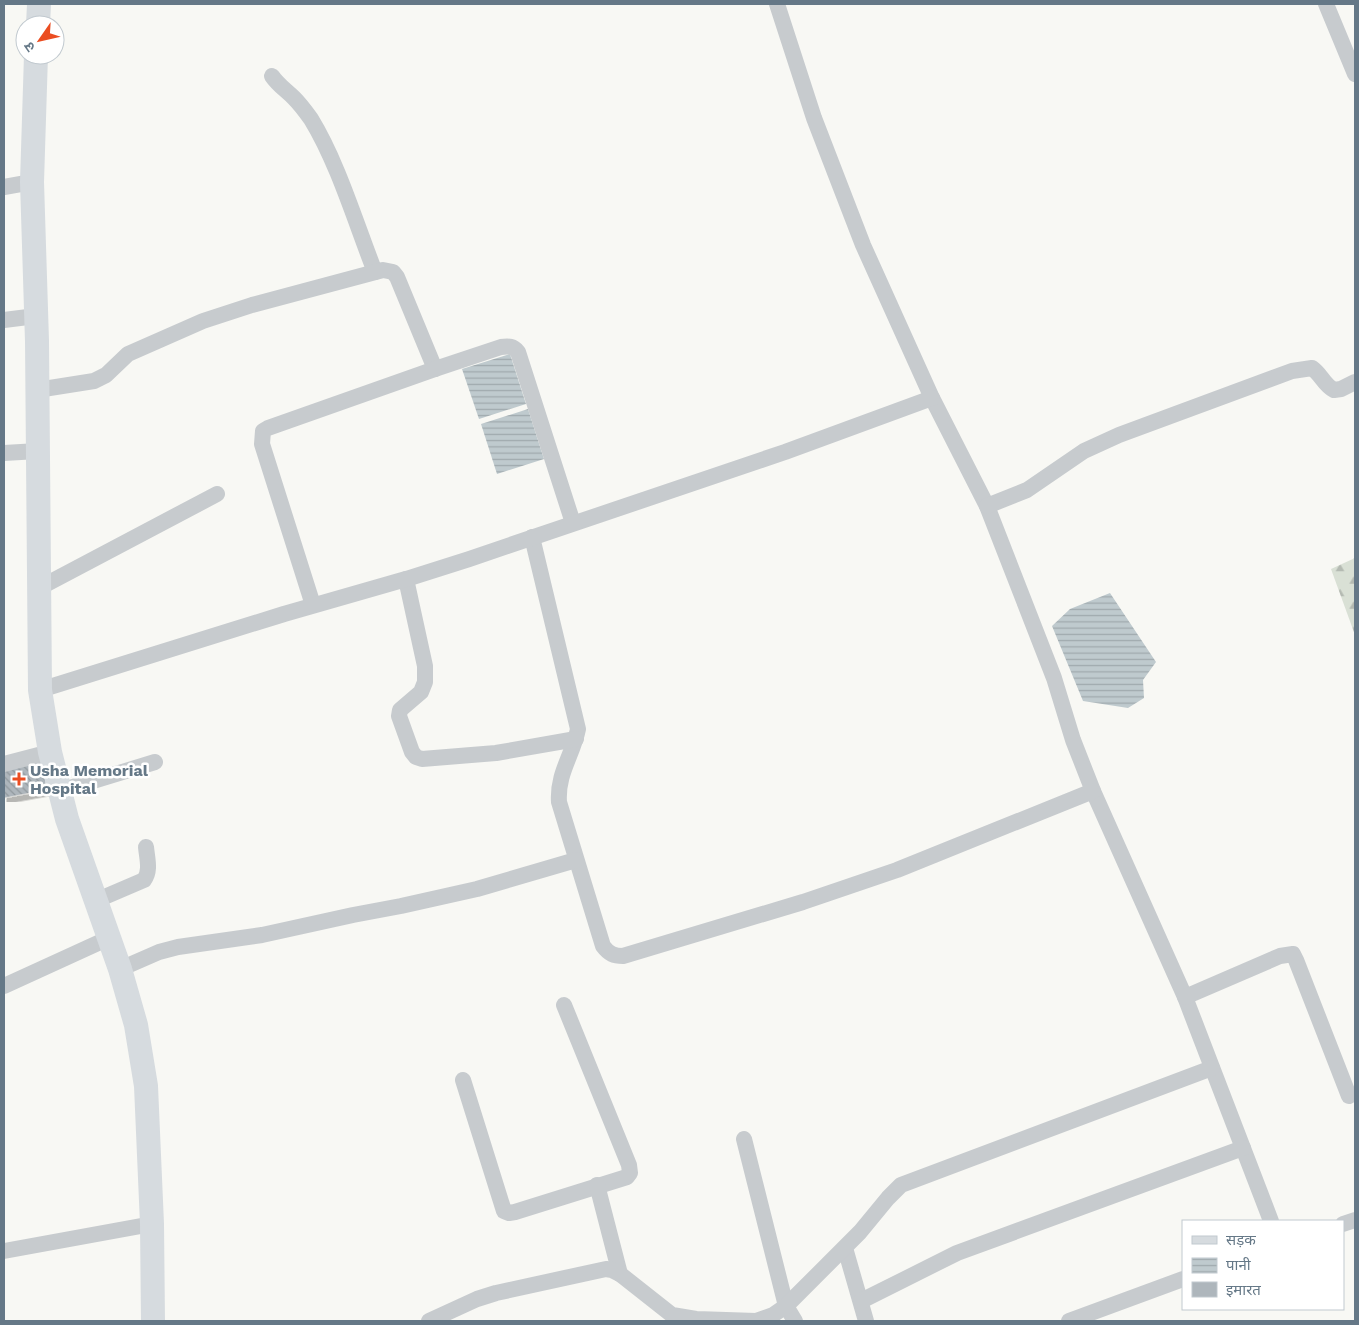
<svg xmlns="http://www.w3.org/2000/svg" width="1359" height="1325" font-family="'Work Sans','Noto Sans Devanagari',sans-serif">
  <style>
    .forest { fill: url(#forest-firs) }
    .water { fill: url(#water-rules) }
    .building { fill: url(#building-back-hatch); stroke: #d9d9d7; filter: url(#shadow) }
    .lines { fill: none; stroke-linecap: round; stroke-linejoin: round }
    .street { stroke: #c7cbce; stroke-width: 16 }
    .secondary { stroke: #d6dbdf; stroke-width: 24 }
    .poi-dot { fill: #eb4d21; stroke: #fff; stroke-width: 2 }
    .labels { text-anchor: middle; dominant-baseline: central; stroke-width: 5; stroke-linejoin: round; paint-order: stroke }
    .poi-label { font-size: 16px; font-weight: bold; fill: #657887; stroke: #fff; text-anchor: start }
  </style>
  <defs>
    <pattern id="forest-firs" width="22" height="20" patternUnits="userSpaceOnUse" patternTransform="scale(1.25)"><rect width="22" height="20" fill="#d9e0d5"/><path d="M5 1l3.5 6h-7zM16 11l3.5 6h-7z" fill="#b4bab2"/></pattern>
    <pattern id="water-rules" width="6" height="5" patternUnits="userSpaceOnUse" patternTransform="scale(1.25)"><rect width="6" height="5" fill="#bfcace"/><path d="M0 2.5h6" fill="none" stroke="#9fa9ad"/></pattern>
    <pattern id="building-back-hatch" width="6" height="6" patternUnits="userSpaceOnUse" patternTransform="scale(1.25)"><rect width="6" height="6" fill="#aeb6bc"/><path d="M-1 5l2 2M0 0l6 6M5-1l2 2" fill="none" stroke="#91999e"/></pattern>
    <filter id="shadow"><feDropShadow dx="3" dy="5.5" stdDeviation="0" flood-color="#0004"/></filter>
  </defs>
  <rect width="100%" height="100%" fill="#f8f8f4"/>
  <!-- forest -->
  <path class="forest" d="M 1355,558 L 1355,635 L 1331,569 Z"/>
  <!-- water -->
  <g class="water">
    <path d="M 510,354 L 526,404 L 479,419 L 462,369 Z"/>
    <path d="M 528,409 L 544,459 L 497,474 L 481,424 Z"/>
    <path d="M 1110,593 L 1156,662 L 1143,680 L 1144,698 L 1128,708 L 1083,701 L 1052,626 L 1070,609 Z"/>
  </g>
  <!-- building -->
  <path class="building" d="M 42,760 L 47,790 L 4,798 L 4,768 Z"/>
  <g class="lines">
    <!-- street -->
    <g class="street">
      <path d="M 777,4 L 814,118 L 863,245 L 932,398 L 987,506 L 1054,678 L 1073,740 L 1093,791 L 1185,997 L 1271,1221"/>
      <path d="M 1326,4 L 1355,74"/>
      <path d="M 272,76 C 278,85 286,90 294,98 C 300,104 306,112 311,119 C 338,163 356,224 375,272"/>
      <path d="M 4,187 L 32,182"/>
      <path d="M 4,320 L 36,316"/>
      <path d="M 37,390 L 94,381 L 106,375 L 128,354 L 203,321 L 252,305 L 383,270 L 393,272 L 397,277 L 435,369"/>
      <path d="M 4,453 L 38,451"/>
      <path d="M 987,506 L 1027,490 L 1084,451 L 1119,435 L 1292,371 L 1312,368 C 1321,374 1324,385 1334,390 L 1341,389 L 1355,382"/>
      <path d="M 532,537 L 578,729 C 573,755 557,773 559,802 L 603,946 C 609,954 614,956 623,956 L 803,902 L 897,870 L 1093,791"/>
      <path d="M 406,579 L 425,666 L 425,682 L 421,692 L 400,710 L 399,716 L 412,752 L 416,757 L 422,759 L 496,753 L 576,739"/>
      <path d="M 39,588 L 217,494"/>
      <path d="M 313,605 L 262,444 L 263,431 L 268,428 L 435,369 L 501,347 C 509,346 513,346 518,352 L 573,523"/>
      <path d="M 40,690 L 284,614 L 406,579 L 469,559 L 785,452 L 932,398"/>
      <path d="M 4,764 L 50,752"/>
      <path d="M 60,791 L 155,762"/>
      <path d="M 95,901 L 144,880 C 151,871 147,858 146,847"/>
      <path d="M 120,969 L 159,952 L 178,947 L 262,935 L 353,915 L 401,906 L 477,889 L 576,860"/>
      <path d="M 4,986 L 109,938"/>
      <path d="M 1185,997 L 1280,956 L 1293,954 L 1296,960 L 1349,1096"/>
      <path d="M 463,1080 L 504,1211 L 509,1213 L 515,1212 L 627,1177 L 630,1173 L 629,1165 L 564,1005"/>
      <path d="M 744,1139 L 786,1306 L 795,1321"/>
      <path d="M 597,1185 L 620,1274"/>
      <path d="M 1343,1224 L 1355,1220"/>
      <path d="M 845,1248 L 866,1321"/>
      <path d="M 4,1251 L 152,1224"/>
      <path d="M 861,1301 L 957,1253 L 1243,1148"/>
      <path d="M 429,1321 L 477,1299 L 496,1293 L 606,1269 L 612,1270 L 620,1274 L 672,1315 L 696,1319 L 756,1321 L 773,1315 L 786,1306 L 860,1232 L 888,1198 L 901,1185 L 1212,1068"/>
      <path d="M 1069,1321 L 1183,1279"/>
    </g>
    <!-- secondary -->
    <g class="secondary">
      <path d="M 38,25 L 39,4"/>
      <path d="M 36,55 L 32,182 L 37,341 L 40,690 L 50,752 L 67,819 L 120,969 L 136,1025 L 146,1086 L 152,1224 L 153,1321"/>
    </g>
  </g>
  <!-- markers -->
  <path class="poi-dot" d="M16.5 771.5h5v5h5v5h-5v5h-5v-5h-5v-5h5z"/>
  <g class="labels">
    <!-- poi labels -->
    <g class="poi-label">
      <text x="30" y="770">Usha Memorial<tspan x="30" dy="18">Hospital</tspan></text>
    </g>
  </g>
  <!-- border -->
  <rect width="1359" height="1325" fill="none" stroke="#657887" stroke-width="10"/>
  <!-- legend -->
  <rect x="1182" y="1220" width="162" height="90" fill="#ffffff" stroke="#c1c9cf"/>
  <rect x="1192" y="1236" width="25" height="8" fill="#d6dbdf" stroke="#c1c9cf"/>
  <text x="1226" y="1245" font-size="15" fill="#657887">सड़क</text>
  <rect x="1192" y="1258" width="25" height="15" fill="url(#water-rules)" stroke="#c1c9cf"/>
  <text x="1226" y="1270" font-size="15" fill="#657887">पानी</text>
  <rect x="1192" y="1282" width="25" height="15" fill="#aeb6bc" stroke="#c1c9cf"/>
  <text x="1226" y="1295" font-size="15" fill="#657887">इमारत</text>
  <!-- north arrow -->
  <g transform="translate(40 40) rotate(236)"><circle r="24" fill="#ffffff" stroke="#c1c9cf"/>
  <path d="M0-4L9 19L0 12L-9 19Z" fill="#eb4d21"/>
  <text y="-8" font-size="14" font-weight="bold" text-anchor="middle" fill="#657887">उ</text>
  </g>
</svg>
